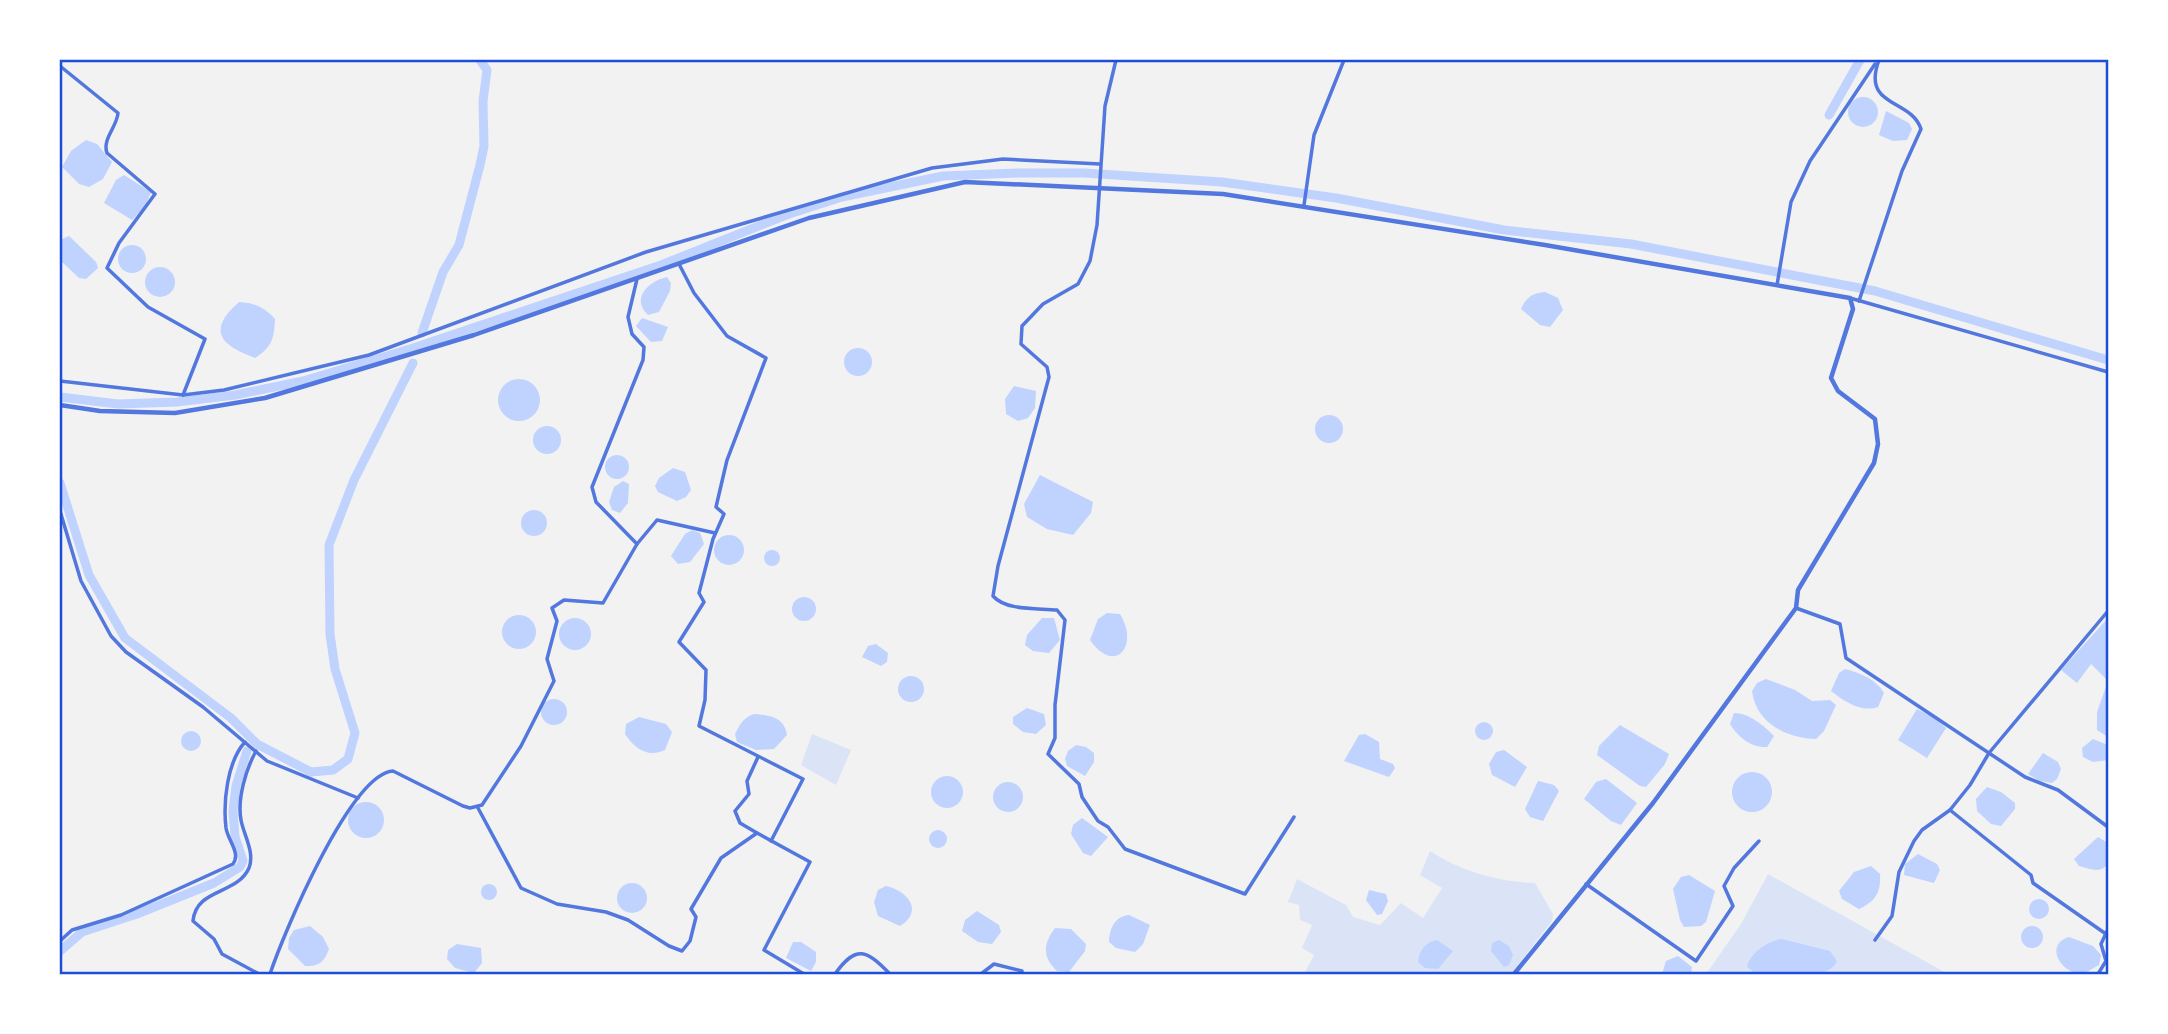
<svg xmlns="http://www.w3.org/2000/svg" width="2168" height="1034" font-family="Lora,serif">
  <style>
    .green { fill: #dbe4f7 }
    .water { fill: #bfd3fe }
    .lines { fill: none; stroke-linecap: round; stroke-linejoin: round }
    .canal { stroke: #bfd3fe; stroke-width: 9 }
    .minor { stroke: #5277de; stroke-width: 3.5 }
    .tertiary { stroke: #5277de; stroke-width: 4.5 }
    .neatline { fill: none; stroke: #1d4ed8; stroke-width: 2.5 }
  </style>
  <rect width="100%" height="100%" fill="#f2f2f2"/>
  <!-- green -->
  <g class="green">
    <path d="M 812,734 L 851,750 L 836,785 L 801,765 Z"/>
    <path d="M 1430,851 C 1460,871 1498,882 1535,883 L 1553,914 L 1552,921 L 1511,974 L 1304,974 L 1314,955 L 1302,948 L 1312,925 L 1300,920 L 1299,905 L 1288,902 L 1297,879 L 1346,905 L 1353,917 L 1380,925 L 1401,903 L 1423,918 L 1442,888 L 1420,875 Z"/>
    <path d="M 1768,874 L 1948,974 L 1706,974 L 1741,924 Z"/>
  </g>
  <!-- water -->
  <g class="water">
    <circle cx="1863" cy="112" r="15"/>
    <path d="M 1886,111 L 1909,123 L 1912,129 L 1907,140 L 1893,141 L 1879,135 Z"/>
    <path d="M 86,140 L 97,144 L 112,162 L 103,179 L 89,187 L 79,184 L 62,167 L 71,151 Z"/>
    <path d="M 124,175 L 151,192 L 145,207 L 132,220 L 104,203 L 116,180 Z"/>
    <path d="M 69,236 L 96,262 L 98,268 L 86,279 L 79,278 L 60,260 L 60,240 Z"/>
    <circle cx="132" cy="259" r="14"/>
    <circle cx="160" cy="282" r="15"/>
    <path d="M 667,277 L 671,283 L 670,291 L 659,312 L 648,315 C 630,298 649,281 667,277 Z"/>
    <path d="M 1545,292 L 1558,298 L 1563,310 L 1550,327 L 1540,325 L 1521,309 C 1526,298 1532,293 1545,292 Z"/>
    <path d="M 239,302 C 255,303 264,307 275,319 C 274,339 272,347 255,358 C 221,345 206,331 239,302 Z"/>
    <path d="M 642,318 L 668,327 L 662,341 L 651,342 L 636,326 Z"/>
    <circle cx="858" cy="362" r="14"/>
    <circle cx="519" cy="400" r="21"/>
    <path d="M 1014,386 L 1036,391 L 1035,408 L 1028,418 L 1018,421 L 1006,414 L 1005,399 Z"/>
    <circle cx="1329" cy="429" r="14"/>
    <circle cx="547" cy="440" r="14"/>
    <circle cx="617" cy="467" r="12"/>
    <path d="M 673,468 L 685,472 L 691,490 L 686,497 L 677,501 L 658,492 L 655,486 L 659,478 Z"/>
    <path d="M 1040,475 L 1093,502 L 1091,513 L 1073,535 L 1047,529 L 1027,517 L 1024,504 Z"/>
    <path d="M 623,481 L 629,484 L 628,503 L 620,513 L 612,510 L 609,502 L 614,487 Z"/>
    <circle cx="534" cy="523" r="13"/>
    <path d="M 692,530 L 700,533 L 704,544 L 690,562 L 678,564 L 671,556 L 685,534 Z"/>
    <circle cx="729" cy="550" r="15"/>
    <circle cx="772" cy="558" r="8"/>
    <circle cx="804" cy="609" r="12"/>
    <path d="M 1107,613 L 1120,614 C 1140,647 1114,675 1090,640 L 1098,619 Z"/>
    <circle cx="519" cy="632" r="17"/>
    <circle cx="575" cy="634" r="16"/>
    <path d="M 1042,618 L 1054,618 L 1060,640 L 1049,653 L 1033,651 L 1025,645 L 1027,635 Z"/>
    <path d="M 2108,618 L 2108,681 L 2091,664 L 2077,683 L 2061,670 Z"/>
    <path d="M 876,644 L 888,653 L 887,662 L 881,666 L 862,657 L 868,646 Z"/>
    <path d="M 1845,669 C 1860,673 1876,679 1884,693 L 1878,707 C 1861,713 1844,701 1831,691 L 1839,673 Z"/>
    <circle cx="911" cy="689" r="13"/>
    <path d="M 1766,679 L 1795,690 L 1812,701 L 1830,700 L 1836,705 L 1824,731 L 1816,739 C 1786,738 1756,723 1752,691 L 1757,683 Z"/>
    <path d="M 2108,681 L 2108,737 L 2097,730 L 2097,712 Z"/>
    <circle cx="554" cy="712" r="13"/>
    <path d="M 1027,708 L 1044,714 L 1046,725 L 1036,734 L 1023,732 L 1013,724 L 1013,717 Z"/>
    <path d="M 1917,709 L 1935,718 L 1946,728 L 1927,758 L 1898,740 Z"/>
    <path d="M 1734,713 C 1749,713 1763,725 1774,736 L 1767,747 C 1751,748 1738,737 1730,724 Z"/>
    <path d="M 754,714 C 770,715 784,717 787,735 L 774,749 L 756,750 L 737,742 L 735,734 C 740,724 743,718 754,714 Z"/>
    <path d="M 639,717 L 666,724 L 672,732 L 665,750 C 648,758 635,749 625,734 L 626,724 Z"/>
    <circle cx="1484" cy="731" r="9"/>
    <path d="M 1620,725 L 1669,754 L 1665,764 L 1646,787 L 1640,786 L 1597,755 L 1599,746 Z"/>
    <circle cx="191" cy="741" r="10"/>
    <path d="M 1365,734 L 1379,742 L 1380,759 L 1393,764 L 1395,768 L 1389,777 L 1344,761 L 1359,735 Z"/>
    <path d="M 2093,739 L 2108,745 L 2108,760 L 2093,762 L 2083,757 L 2082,748 Z"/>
    <path d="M 1076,745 L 1086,747 L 1094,753 L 1094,762 L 1085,776 L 1067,766 L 1065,759 L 1068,751 Z"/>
    <path d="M 1504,750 L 1527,767 L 1515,787 L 1492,775 L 1489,764 L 1496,752 Z"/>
    <path d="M 2043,753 L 2058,762 L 2061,769 L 2057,779 L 2052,783 L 2039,781 L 2028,774 Z"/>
    <circle cx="1752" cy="792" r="20"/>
    <circle cx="947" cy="792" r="16"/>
    <path d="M 1606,779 L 1637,803 L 1621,825 L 1611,821 L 1584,799 L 1596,782 Z"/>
    <path d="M 1538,781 L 1554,785 L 1559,791 L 1543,821 L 1530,817 L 1525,809 Z"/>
    <circle cx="1008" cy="797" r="15"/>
    <path d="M 1987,787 L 2001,792 L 2015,803 L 2015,809 L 2001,826 L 1991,824 L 1977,811 L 1976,799 Z"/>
    <circle cx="366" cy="820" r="18"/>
    <path d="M 1082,818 L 1108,837 L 1091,856 L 1083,853 L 1071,834 L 1073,825 Z"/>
    <circle cx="938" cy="839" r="9"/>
    <path d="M 2098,837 L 2108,843 L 2108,864 C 2100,874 2090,869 2079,866 L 2074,859 Z"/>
    <path d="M 1918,854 L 1937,864 L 1940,870 L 1934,883 L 1904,875 L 1905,864 Z"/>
    <path d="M 1871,866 L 1880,874 C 1881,892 1876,901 1859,909 L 1842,899 L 1839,891 L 1854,872 Z"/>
    <path d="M 1689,875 L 1715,891 L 1706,922 L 1701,926 L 1684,927 L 1680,920 L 1673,889 L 1681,877 Z"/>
    <circle cx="632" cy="898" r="15"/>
    <circle cx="489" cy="892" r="8"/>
    <path d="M 886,886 C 908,891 924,911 900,926 L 878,916 L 874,902 L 878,890 Z"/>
    <path d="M 1369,890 L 1386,894 L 1388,901 L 1382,914 L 1377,915 L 1366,900 Z"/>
    <circle cx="2039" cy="909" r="10"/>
    <path d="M 977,911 L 999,925 L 1001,932 L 992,944 L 978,942 L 962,931 L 965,920 Z"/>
    <path d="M 1129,915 L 1150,925 L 1143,944 L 1135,952 L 1116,948 L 1109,942 C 1109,929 1115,916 1129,915 Z"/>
    <path d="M 310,926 L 323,937 L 329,949 C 324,962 319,967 305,966 L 288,949 L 289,938 L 294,930 Z"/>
    <circle cx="2032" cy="937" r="11"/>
    <path d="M 1055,928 L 1071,929 L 1086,944 L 1085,951 L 1069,972 L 1057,971 C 1042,957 1043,944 1055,928 Z"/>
    <path d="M 2069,937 L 2093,946 L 2101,955 L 2099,965 L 2083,974 C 2062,975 2043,945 2069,937 Z"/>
    <path d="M 1782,939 L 1830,951 L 1837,961 C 1829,982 1776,975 1756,974 L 1747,967 C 1750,953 1768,941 1782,939 Z"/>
    <path d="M 1437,940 L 1453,951 L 1438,969 L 1425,968 L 1418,962 C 1419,950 1426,942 1437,940 Z"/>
    <path d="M 1499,940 L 1509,946 L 1513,955 L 1509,965 L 1504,967 L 1491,951 L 1492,943 Z"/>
    <path d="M 793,942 L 801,942 L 816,952 L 816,962 L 811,971 L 786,958 Z"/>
    <path d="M 457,944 L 481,948 L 482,963 L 474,973 L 455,968 L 447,959 L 448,950 Z"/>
    <path d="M 1678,956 L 1692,967 L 1691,974 L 1662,974 L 1666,961 Z"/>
  </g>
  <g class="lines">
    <!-- canal -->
    <g class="canal">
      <path d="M 1829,115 L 1860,60"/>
      <path d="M 422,333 L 443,272 L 459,245 L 480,165 L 484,146 L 483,101 L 487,70 L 480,60"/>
      <path d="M 60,397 L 118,404 L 177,402 L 235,395 L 303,381 L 413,348 L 661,265 L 789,214 L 842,197 L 943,176 L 1017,173 L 1084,173 L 1222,182 L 1336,198 L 1504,230 L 1631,244 L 1875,291 L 2108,360"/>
      <path d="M 60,483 L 89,575 L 125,638 L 231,718 L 257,744 L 311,772 L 333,770 L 348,759 L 355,733 L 335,669 L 330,634 L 329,545 L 354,480 L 413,363"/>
      <path d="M 60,951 L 82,932 L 137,914 L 214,883 L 240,867 L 243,861 L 235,837 L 233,811 L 236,786 L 247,751"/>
    </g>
    <!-- minor -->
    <g class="minor">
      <path d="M 1116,60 L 1105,106 L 1097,225 L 1090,261 L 1078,284 L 1043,304 L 1022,326 L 1021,344 L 1047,367 L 1049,377 L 998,566 L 993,596 C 1006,611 1038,608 1057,610 L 1065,620 L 1055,705 L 1055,738 L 1048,754 L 1079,784 L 1082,797 L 1098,821 L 1108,827 L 1125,849 L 1245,894 L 1294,817"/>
      <path d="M 60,66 L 118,113 C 117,127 102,139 107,153 L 155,194 L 119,243 L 107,268 L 148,307 L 205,339 L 183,395"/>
      <path d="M 1304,205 L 1314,135 L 1344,60"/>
      <path d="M 679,264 L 694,293 L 727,336 L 766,358 L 727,460 L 716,507 L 724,514 L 713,539 L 699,593 L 704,602 L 679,642 L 706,670 L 705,700 L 699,726 L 803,779 L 771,841"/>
      <path d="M 1777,285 L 1791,202 L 1810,161 L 1875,64"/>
      <path d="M 1850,298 L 2108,372"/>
      <path d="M 1859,301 L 1902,171 L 1921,129 C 1911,98 1861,108 1879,60"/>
      <path d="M 60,381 L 183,395 L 224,390 L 369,355 L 646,252 L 932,168 L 1003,159 L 1100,164"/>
      <path d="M 60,511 L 81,581 L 111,636 L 126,652 L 203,707 L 267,761 L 358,798"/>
      <path d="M 637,544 L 596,502 L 592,487 L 643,360 L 644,347 L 632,334 L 628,317 L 637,279"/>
      <path d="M 1796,608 L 1840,624 L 1846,658 L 2025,777 L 2058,790 L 2108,827"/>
      <path d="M 256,751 C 246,769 237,799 241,820 C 244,836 255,852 249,868 C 237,895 196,888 193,921 L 214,939 L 222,954 L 259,974"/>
      <path d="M 478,808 L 521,888 L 557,904 L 606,912 L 628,920 L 669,946 L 682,951 L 690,941 L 696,917 L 691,909 L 721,858 L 757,833 L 740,823 L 735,811 L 749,794 L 747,781 L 758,757"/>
      <path d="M 1950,810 L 2031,875 L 2033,883 L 2106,934"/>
      <path d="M 757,833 L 810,862 L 764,950 L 804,974"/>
      <path d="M 1586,884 L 1696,961 L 1733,906 L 1724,886 L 1734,868 L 1759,841"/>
      <path d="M 1875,940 L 1892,916 L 1899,872 L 1914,841 L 1922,830 L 1950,810 L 1970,785 L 1989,753 L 2108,611"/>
      <path d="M 60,941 L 72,930 L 121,915 L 233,864 C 241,853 228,841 226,828 C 223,802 227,762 245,742"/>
      <path d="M 270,974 C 283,935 350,774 393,771 L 463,806 L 470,808 L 482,805 L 521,746 L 554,681 L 547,659 L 557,621 L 552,608 L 564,600 L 603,603 L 637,544 L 657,520 L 715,533"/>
      <path d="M 835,974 C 857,943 867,951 890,974"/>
      <path d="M 981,974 L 994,964 L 1022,971 L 1022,974"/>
      <path d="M 2098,974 L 2106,961 L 2101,944 L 2108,929"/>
    </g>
    <!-- tertiary -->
    <path class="tertiary" d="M 60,405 L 100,411 L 175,413 L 265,398 L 474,335 L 809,218 L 965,182 L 1223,194 L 1545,245 L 1850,298 L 1853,309 L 1831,378 L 1838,391 L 1875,419 L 1878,444 L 1874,463 L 1798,590 L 1796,608 L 1653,803 L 1514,974"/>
  </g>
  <!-- border -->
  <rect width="2168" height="1034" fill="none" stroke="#ffffff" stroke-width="122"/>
  <rect x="61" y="61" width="2046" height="912" class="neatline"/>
</svg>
